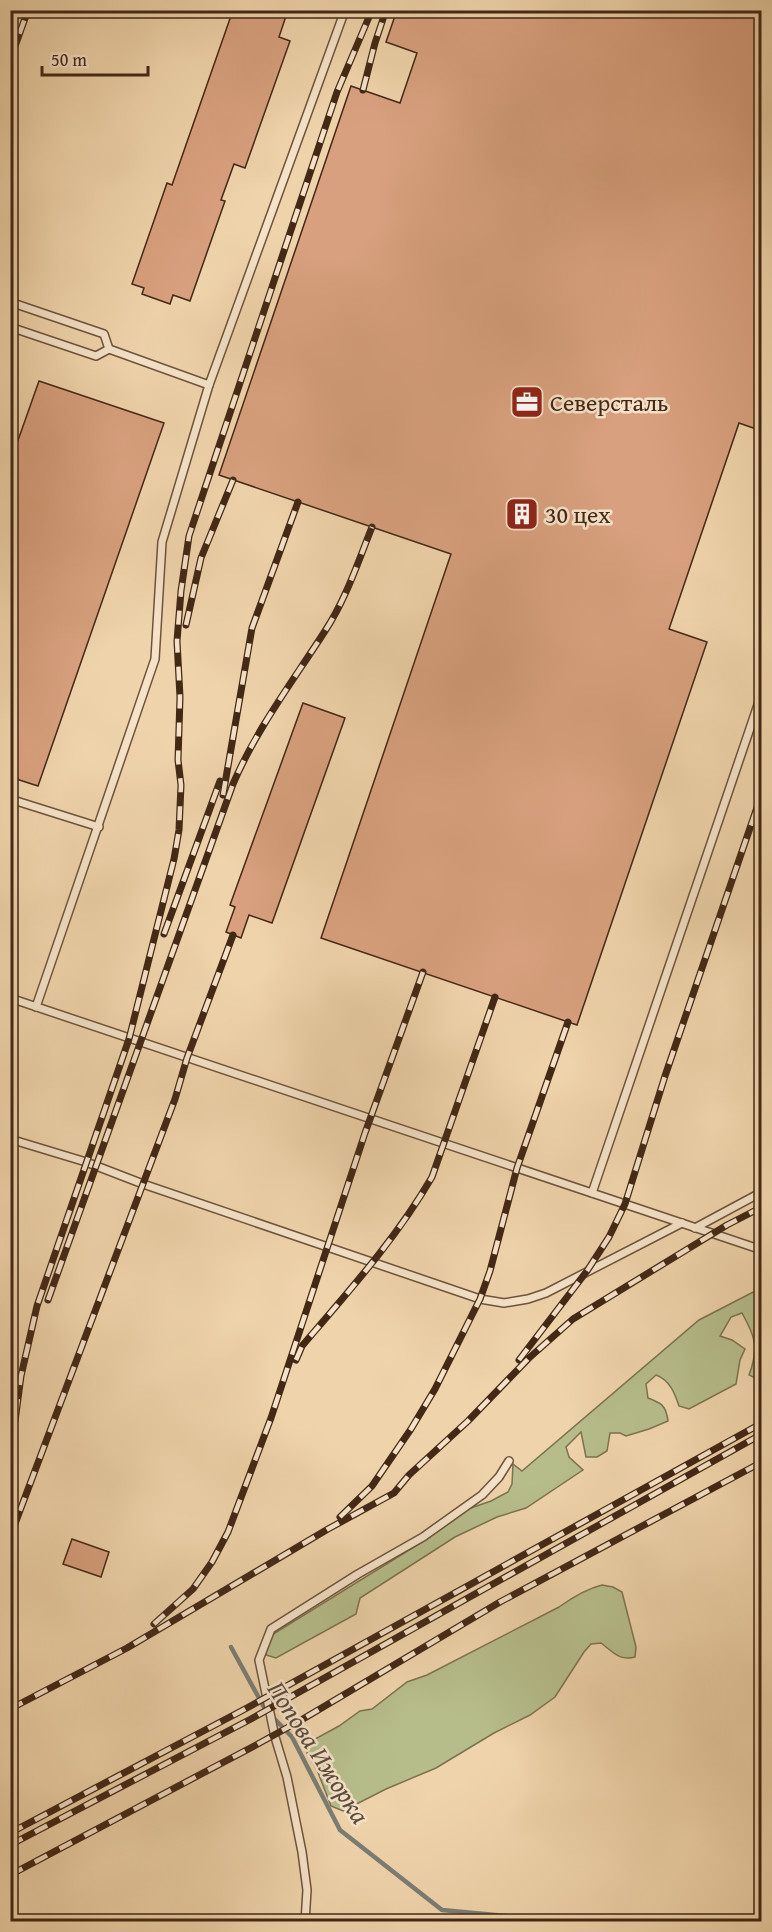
<svg xmlns="http://www.w3.org/2000/svg" width="772" height="1932" font-family="'Gentium Book Plus',serif">
  <style>
    .green { fill: #b6bd8b; stroke: #7c7250; stroke-width: 1.5 }
    .lines { fill: none; stroke-linecap: round; stroke-linejoin: round }
    .stream { stroke: #7a7d75; stroke-width: 4.5 }
    .building { fill: #d8a07e; stroke: #432816; stroke-width: 1.5 }
    .lane-casing { stroke: #6e533b; stroke-width: 10 }
    .lane { stroke: #f5e2c8; stroke-width: 7 }
    .rail-casing { stroke: #432816; stroke-width: 7 }
    .rail { stroke: #f5e2c8; stroke-width: 4.5; stroke-dasharray: 14; stroke-linecap: butt }
    .labels { text-anchor: middle; dominant-baseline: central; stroke-width: 5; stroke-linejoin: round; paint-order: stroke }
    .poi-label { font-size: 24px; fill: #432816; stroke: #f5e2c8; text-anchor: start }
    .water-label { font-size: 26px; font-style: italic; fill: #5a4b3e; stroke: #f5e2c8 }
  </style>
  <rect width="100%" height="100%" fill="#efd3aa"/>
  <filter id="stains"><feTurbulence type="fractalNoise" baseFrequency=".00333" numOctaves="4"/><feColorMatrix values="0 0 0 0 .2 0 0 0 0 .09 0 0 0 0 .02 0 0 0 .5 -.17"/></filter>
  <radialGradient id="worn" r=".72"><stop offset=".6" stop-color="#630" stop-opacity="0"/><stop offset="1" stop-color="#630" stop-opacity=".3"/></radialGradient>
  <!-- green -->
  <g class="green">
    <path d="M 761,1288 L 761,1381 L 749,1375 C 759,1348 756,1338 742,1313 L 731,1317 L 720,1336 L 732,1340 L 745,1349 L 740,1360 L 736,1384 L 689,1409 L 679,1406 C 675,1394 670,1380 656,1375 L 646,1384 L 648,1398 C 661,1403 666,1405 668,1421 L 649,1429 L 626,1436 L 620,1433 L 610,1433 L 607,1451 L 597,1457 L 586,1457 L 581,1432 L 566,1447 L 569,1457 L 583,1470 L 526,1508 L 497,1517 L 455,1537 L 360,1598 L 356,1614 L 276,1658 L 266,1655 L 266,1649 L 270,1636 L 424,1541 L 468,1509 L 491,1501 L 508,1492 L 512,1484 L 513,1464 L 522,1471 L 699,1320 Z"/>
    <path d="M 602,1585 L 613,1587 L 622,1592 L 636,1647 L 635,1657 C 619,1661 613,1652 601,1643 L 591,1644 L 584,1652 L 555,1697 L 530,1715 L 494,1733 L 436,1768 L 386,1789 L 343,1811 L 331,1806 L 317,1770 L 307,1753 L 310,1745 L 315,1739 L 339,1726 L 360,1711 L 372,1709 L 407,1682 L 427,1675 L 559,1607 C 573,1597 586,1589 602,1585 Z"/>
  </g>
  <g class="lines">
    <!-- stream -->
    <path class="stream" d="M 231,1647 L 265,1709 L 292,1737 L 340,1830 L 442,1910 L 506,1916 L 514,1922"/>
  </g>
  <!-- building -->
  <g class="building">
    <path d="M 233,10 L 288,10 L 279,37 L 290,41 L 245,168 L 234,164 L 221,200 L 225,201 L 190,301 L 173,295 L 170,304 L 142,294 L 144,288 L 132,284 L 167,183 L 172,185 Z"/>
    <path d="M 397,10 L 762,10 L 762,310 L 755,330 L 762,332 L 762,423 L 759,430 L 739,423 L 669,629 L 707,642 L 577,1025 L 321,938 L 451,554 L 219,475 L 351,86 L 400,103 L 417,53 L 386,42 Z"/>
    <path d="M 39,381 L 164,423 L 38,786 L 10,777 L 10,463 Z"/>
    <path d="M 303,703 L 345,718 L 272,923 L 249,915 L 241,938 L 226,932 L 235,907 L 230,905 Z"/>
    <path d="M 72,1539 L 109,1552 L 101,1577 L 63,1564 Z"/>
  </g>
  <g class="lines">
    <!-- lane casing -->
    <g class="lane-casing">
      <g id="lane">
        <path d="M 10,302 L 104,334 L 109,349"/>
        <path d="M 10,327 L 96,356 L 109,349 L 209,385"/>
        <path d="M 10,799 L 99,827"/>
        <path d="M 10,998 L 762,1250"/>
        <path d="M 36,1007 L 155,659 L 162,542 L 209,385 L 345,10"/>
        <path d="M 10,1139 L 86,1162 L 143,1184 L 480,1299 L 504,1303 L 528,1299 L 546,1293 L 682,1223"/>
        <path d="M 592,1193 L 762,693"/>
        <path d="M 695,1228 L 762,1192"/>
        <path d="M 305,1922 L 307,1890 L 302,1852 L 287,1777 L 275,1737 L 259,1660 L 271,1629 L 358,1574 L 423,1537 L 482,1495 L 499,1477 L 509,1461"/>
      </g>
    </g>
    <!-- lane -->
    <use href="#lane" class="lane"/>
    <!-- rail casing -->
    <g class="rail-casing">
      <g id="rail">
        <path d="M 10,60 L 28,10"/>
        <path d="M 363,90 L 375,43 L 386,10"/>
        <path d="M 186,625 L 201,558 L 233,480"/>
        <path d="M 10,793 L 15,779"/>
        <path d="M 223,795 L 252,628 L 298,502"/>
        <path d="M 164,934 L 220,781"/>
        <path d="M 48,1300 L 233,784 C 257,728 293,681 325,631 C 346,599 358,562 372,527"/>
        <path d="M 296,1360 L 302,1346 C 348,1292 396,1239 432,1177 L 495,997"/>
        <path d="M 519,1360 L 587,1271 L 609,1237 L 625,1204 L 665,1076 L 762,793"/>
        <path d="M 10,1440 L 15,1421 L 21,1376 L 37,1306 L 129,1039 L 174,859 L 179,830 L 181,785 L 178,760 L 180,697 L 177,641 L 181,591 L 189,536 L 337,92 L 372,10"/>
        <path d="M 340,1517 L 372,1486 L 411,1429 L 435,1389 L 480,1299 L 490,1271 L 517,1168 L 568,1022"/>
        <path d="M 10,1537 L 175,1099 L 187,1058 L 233,935"/>
        <path d="M 154,1624 L 193,1589 L 212,1562 L 228,1532 L 271,1418 L 365,1133 L 423,972"/>
        <path d="M 10,1709 L 127,1648 L 328,1529 L 394,1493 L 409,1475 L 468,1421 L 529,1358 L 573,1319 L 727,1225 L 762,1207"/>
        <path d="M 10,1833 L 245,1709 L 762,1423"/>
        <path d="M 10,1845 L 251,1719 L 762,1434"/>
        <path d="M 10,1875 L 256,1745 L 303,1719 L 500,1602 L 762,1462"/>
      </g>
    </g>
    <!-- rail -->
    <use href="#rail" class="rail"/>
  </g>
  <!-- icons -->
  <defs>
    <g id="office-square" transform="scale(1.725)"><rect x="-9" y="-9" width="18" height="18" rx="4" fill="#8f2418" stroke="#f5e2c8"/><path d="M-6-3h4V-5.5h4V-3h4V5H-6ZM-1-4.5V-3h2v-1.5ZM-6 0V1H6V0Z" fill="#fff"/></g>
    <g id="building-square" transform="scale(1.725)"><rect x="-9" y="-9" width="18" height="18" rx="4" fill="#8f2418" stroke="#f5e2c8"/><path d="M-4-6H4V6H1V3H-1V6H-4ZM-2.5-4.3h1.7v1.8h-1.7ZM.8-4.3h1.7v1.8H.8ZM-2.5-1h1.7V.8h-1.7ZM.8-1h1.7V.8H.8Z" fill="#fff"/></g>
  </defs>
  <g fill-rule="evenodd">
    <use href="#office-square" x="527" y="402"/>
    <use href="#building-square" x="522" y="514"/>
  </g>
  <g class="labels">
    <!-- poi labels -->
    <g class="poi-label">
      <text x="550" y="402">Северсталь</text>
      <text x="545" y="514">30 цех</text>
    </g>
    <!-- water labels -->
    <g class="water-label">
      <text transform="translate(319 1752) rotate(57)">Попова Ижорка</text>
    </g>
  </g>
  <!-- margin -->
  <rect width="772" height="1932" fill="none" stroke="#efd3aa" stroke-width="36"/>
  <rect x="12" y="12" width="748" height="1908" fill="none" stroke="#432816" stroke-width="3"/>
  <rect x="18" y="18" width="736" height="1896" fill="none" stroke="#432816" stroke-width="1.5"/>
  <!-- scale -->
  <path d="M42 66v9h106v-9" fill="none" stroke="#432816" stroke-width="3"/>
  <text x="51" y="66" font-size="18" fill="#432816" stroke="#f5e2c8" stroke-width="4.5" paint-order="stroke">50 m</text>
  <rect width="100%" height="100%" filter="url(#stains)"/>
  <rect width="100%" height="100%" fill="url(#worn)"/>
</svg>
